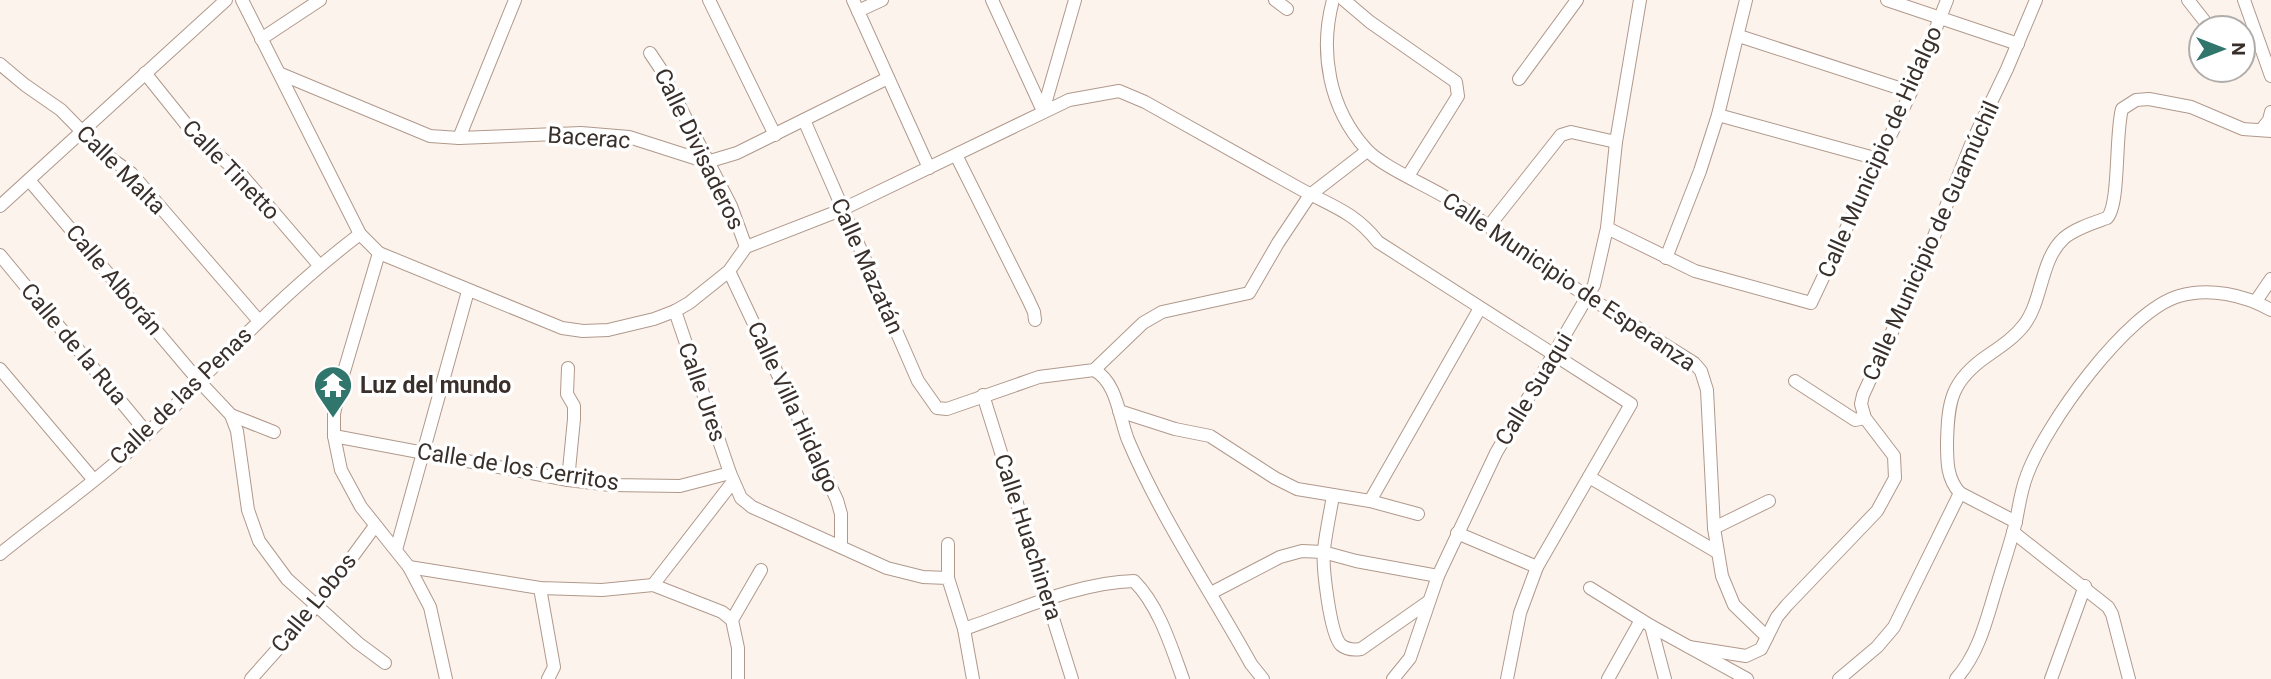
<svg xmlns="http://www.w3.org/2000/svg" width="2271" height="679" font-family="Roboto,sans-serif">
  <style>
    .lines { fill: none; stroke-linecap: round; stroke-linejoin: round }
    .minor-casing { stroke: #b0998b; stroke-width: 14 }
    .minor { stroke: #fff; stroke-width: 12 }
    .labels { text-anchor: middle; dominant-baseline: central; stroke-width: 7; stroke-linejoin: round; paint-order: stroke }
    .street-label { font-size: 23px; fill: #3a302b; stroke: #fff }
    .poi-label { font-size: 23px; font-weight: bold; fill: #3a302b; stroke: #fff; text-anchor: start }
  </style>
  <rect width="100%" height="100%" fill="#fdf3ed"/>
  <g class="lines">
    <!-- minor casing -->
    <g class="minor-casing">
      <g id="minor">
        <path d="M 242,0 L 360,234 L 379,253 L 562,328 L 583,331 L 608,330 L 654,319 L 675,311 L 689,303 L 729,271 L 746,247 L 841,210 L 1069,100 L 1119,91 L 1145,102 C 1195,130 1245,158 1295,186 C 1328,205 1353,210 1378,242 L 1631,404 L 1537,567 L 1520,613 L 1507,679"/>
        <path d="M 709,0 L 775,135"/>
        <path d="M 853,0 L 929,168"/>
        <path d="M 992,0 L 1043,111"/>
        <path d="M 1275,0 L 1287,9"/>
        <path d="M 1333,0 C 1319,52 1329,108 1366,149 C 1381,166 1426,185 1447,198 C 1485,221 1519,251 1555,275 C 1601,306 1648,334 1694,363 L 1701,371 L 1707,390 L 1714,528 L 1722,576 L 1734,605 L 1767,637"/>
        <path d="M 1344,0 L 1370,22 L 1456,82 L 1458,96 L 1408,176"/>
        <path d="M 1887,0 L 2018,44"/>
        <path d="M 2188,0 L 2210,28"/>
        <path d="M 2244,0 L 2271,76"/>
        <path d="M 858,11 L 882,0"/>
        <path d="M 1739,36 L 1911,92"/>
        <path d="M 261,39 L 320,0"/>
        <path d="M 650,53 L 660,68 L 731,206 L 746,247"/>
        <path d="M 0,64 L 25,85 L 61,110 L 102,152 L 131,173 L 259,321"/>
        <path d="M 145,73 L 198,139 L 240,173 L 319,265"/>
        <path d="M 281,74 L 430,136 L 459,138 L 581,133 L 629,137 L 707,162 L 737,153 L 888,78"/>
        <path d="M 1519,79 L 1577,0"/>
        <path d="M 1043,111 L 1075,0"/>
        <path d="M 1718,115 L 1878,159"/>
        <path d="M 804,120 L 918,381 L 937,408 L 947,409 L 1039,377 L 1094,370 L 1143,323 L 1162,312 L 1249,293 L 1278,243 L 1310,195 L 1367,151"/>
        <path d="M 2261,130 L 2269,120 L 2271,112"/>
        <path d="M 459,138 L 515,0"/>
        <path d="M 956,155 L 1028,299 L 1034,312 L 1035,320"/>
        <path d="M 29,180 L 198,380 L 231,415 L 237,431 L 248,510 L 259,541 L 287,579 L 358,643 L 385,663"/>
        <path d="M 0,206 L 226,0"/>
        <path d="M 1489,226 L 1561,135 L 1571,132 L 1616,142"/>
        <path d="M 1607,228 L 1695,271 L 1811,303 L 1911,92 L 1947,0"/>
        <path d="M 379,253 L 340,385 L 334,414 L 334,436 L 341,470 L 361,507 L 409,567 L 430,607 L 446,679"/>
        <path d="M 0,255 L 147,433"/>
        <path d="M 1666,258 L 1700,171 L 1718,115 L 1746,0"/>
        <path d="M 729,271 L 837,500 L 841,514 L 841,547"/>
        <path d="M 2256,301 L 2271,279"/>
        <path d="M 675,311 L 730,473"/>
        <path d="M 568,368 L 567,394 L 574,406 L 574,419 L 568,480"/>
        <path d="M 0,369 L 93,479"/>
        <path d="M 1094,370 C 1117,382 1119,417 1128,440 C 1161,518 1210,590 1251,664 L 1263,679"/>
        <path d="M 1795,381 L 1855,420 L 1865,418"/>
        <path d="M 983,395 L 1072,679"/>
        <path d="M 1119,411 L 1175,429 L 1210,436 L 1275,478 L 1297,489 L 1370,501 L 1418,514"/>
        <path d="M 231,415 L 274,432"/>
        <path d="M 334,436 L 568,480 L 611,485 L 680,486 L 730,473 L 741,498 L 752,507 L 887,568 L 923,577 L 948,578 L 964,629 L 973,679"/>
        <path d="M 1589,477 L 1717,552"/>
        <path d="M 1333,496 C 1330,513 1326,532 1324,549 C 1322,566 1330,634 1341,645 C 1347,650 1354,650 1361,649 L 1428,602"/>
        <path d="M 1370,501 L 1480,308"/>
        <path d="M 2016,522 L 1960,493 C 1947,479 1947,462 1947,443 C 1948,401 1951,381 1987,356 C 2000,347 2014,338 2024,325 C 2043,300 2040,260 2064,238 C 2076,228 2093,223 2107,218 C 2120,205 2115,134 2122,109 L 2136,100 L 2149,99 L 2191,107 L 2243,129 L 2271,131"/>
        <path d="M 1714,528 L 1769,501"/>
        <path d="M 2013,532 L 2108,607 L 2112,614 L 2129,679"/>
        <path d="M 1457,533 L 1537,567"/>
        <path d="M 948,544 L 948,578"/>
        <path d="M 396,550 L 468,291"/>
        <path d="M 0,554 C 48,515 106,475 149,432 C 218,363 282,293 360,234"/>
        <path d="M 409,567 L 540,588 L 602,590 L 653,585 L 722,612 L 732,620"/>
        <path d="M 653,585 L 732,483"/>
        <path d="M 540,588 L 554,667 L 548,679"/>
        <path d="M 1590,588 L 1651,626 L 1747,679"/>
        <path d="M 1211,593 L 1280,557 L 1302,551 L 1323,552 L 1356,561 L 1438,576"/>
        <path d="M 1651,626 L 1665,679"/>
        <path d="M 964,629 C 1017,611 1079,582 1134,581 C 1159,606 1171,646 1183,679"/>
        <path d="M 1689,647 L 1746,656 L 1761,649 L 1777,617 L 1787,605 L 1877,511 L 1895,478 L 1894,456 L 1865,418 L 1861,404 L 1863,395 L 1920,271 L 1972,142 L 2007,69 L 2036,0"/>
        <path d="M 251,679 L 317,605 L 375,526"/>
        <path d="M 738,679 L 738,648 L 732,620 L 761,570"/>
        <path d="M 1393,679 L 1410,658 L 1438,576 L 1496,453 L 1594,285 L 1607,228 L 1616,142 L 1640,0"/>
        <path d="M 1608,679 L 1641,620"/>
        <path d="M 1839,679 L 1877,647 L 1894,627 L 1960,493"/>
        <path d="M 1956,679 C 1980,652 1987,617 1998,582 C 2004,562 2011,542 2016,521 C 2019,506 2021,490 2027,475 C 2045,425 2127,311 2179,296 C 2209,287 2245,295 2271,310"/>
        <path d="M 2051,679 L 2085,586"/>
      </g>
    </g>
    <!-- minor -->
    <use href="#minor" class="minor"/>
  </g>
  <!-- icons -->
  <defs>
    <g id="temple-pin" transform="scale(2.0125)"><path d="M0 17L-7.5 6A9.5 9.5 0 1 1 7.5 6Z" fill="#30766c" stroke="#fff"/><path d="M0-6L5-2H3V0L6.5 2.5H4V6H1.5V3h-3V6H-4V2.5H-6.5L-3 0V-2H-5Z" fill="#fff"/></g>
  </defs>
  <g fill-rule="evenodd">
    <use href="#temple-pin" x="333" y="385"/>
  </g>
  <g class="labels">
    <!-- street labels -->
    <g class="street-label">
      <text transform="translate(589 138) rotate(4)">Bacerac</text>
      <text transform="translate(699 149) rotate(64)">Calle Divisaderos</text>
      <text transform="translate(1880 152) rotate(-66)">Calle Municipio de Hidalgo</text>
      <text transform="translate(121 170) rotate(45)">Calle Malta</text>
      <text transform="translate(231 170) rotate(46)">Calle Tinetto</text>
      <text transform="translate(1931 241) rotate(-66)">Calle Municipio de Guamúchil</text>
      <text transform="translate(867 266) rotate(66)">Calle Mazatán</text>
      <text transform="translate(114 280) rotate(50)">Calle Alborán</text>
      <text transform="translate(1569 282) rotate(34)">Calle Municipio de Esperanza</text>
      <text transform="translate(74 344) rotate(50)">Calle de la Rua</text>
      <text transform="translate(1534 389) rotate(-59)">Calle Suaqui</text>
      <text transform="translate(702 392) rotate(71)">Calle Ures</text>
      <text transform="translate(181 396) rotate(-44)">Calle de las Penas</text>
      <text transform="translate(793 407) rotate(65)">Calle Villa Hidalgo</text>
      <text transform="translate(518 467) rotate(9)">Calle de los Cerritos</text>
      <text transform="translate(1028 537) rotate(72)">Calle Huachinera</text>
      <text transform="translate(314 603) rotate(-51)">Calle Lobos</text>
    </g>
    <!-- poi labels -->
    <g class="poi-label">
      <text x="360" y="385">Luz del mundo</text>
    </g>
  </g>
  <!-- north arrow -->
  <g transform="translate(2222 49) rotate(90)"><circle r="33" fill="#ffffff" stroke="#b0acaa" stroke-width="2"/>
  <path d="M0-5L12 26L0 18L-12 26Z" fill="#30766c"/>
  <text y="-10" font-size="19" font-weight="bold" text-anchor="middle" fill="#3a302b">N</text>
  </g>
</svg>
